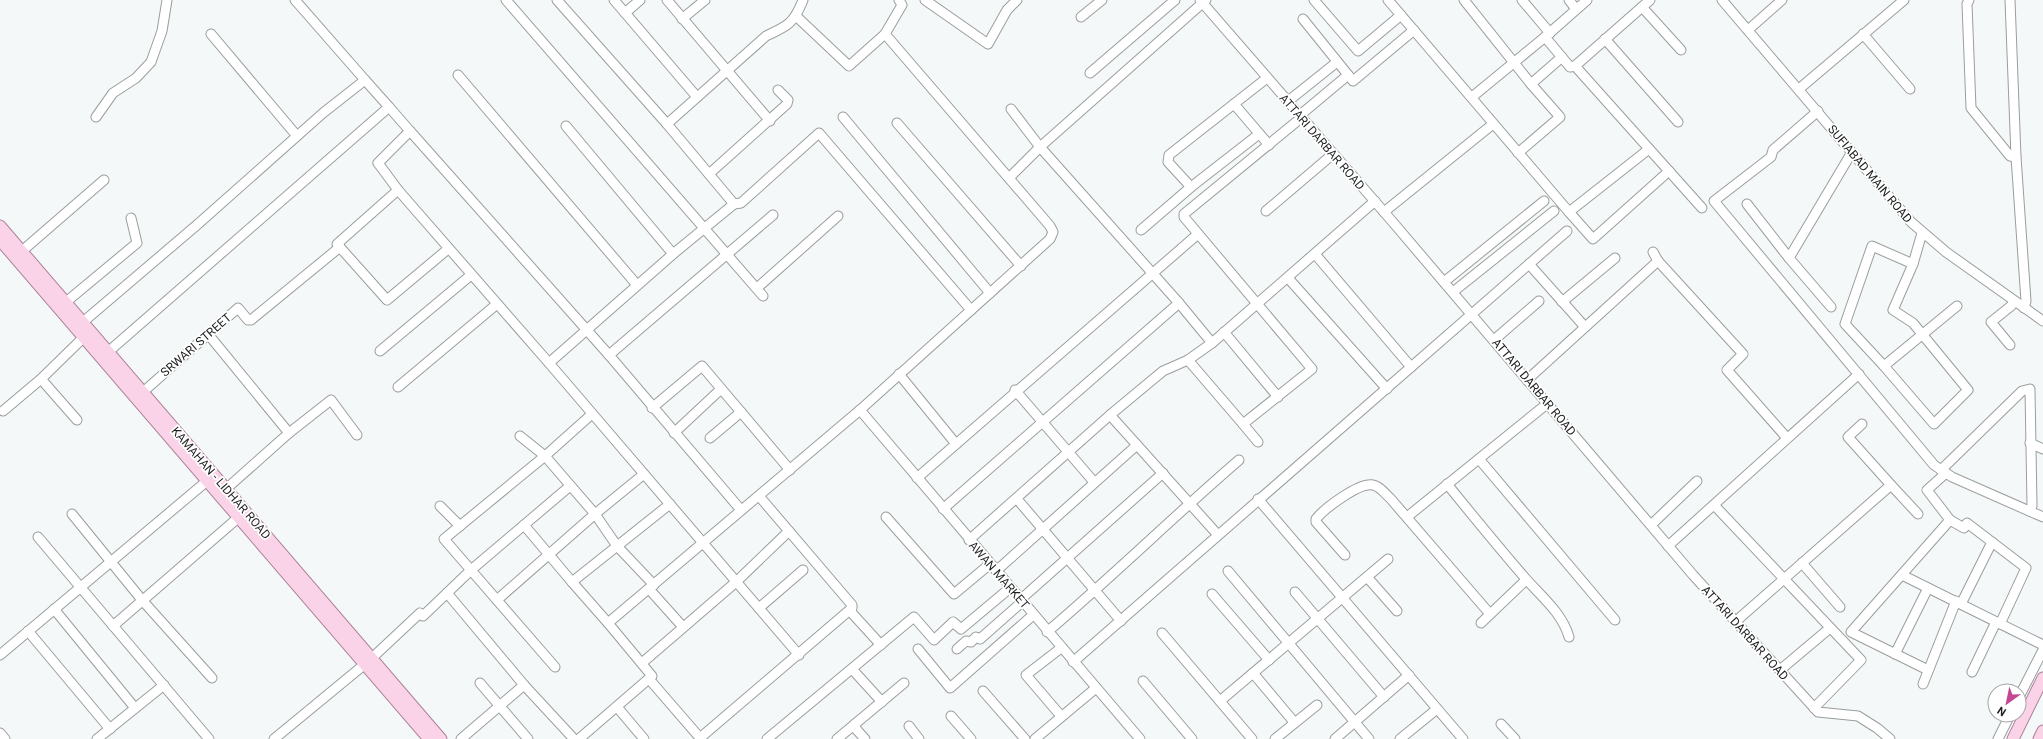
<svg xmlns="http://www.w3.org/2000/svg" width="2043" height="739" font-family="Roboto,sans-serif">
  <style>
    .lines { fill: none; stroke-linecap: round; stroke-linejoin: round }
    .minor-casing { stroke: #9a9e9d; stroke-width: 11 }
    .major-casing { stroke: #ac8198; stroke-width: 13 }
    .minor { stroke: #fff; stroke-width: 9 }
    .major { stroke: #fbd3e8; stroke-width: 11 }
    .labels { text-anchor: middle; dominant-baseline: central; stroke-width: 3.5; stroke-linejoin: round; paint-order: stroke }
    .street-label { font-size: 12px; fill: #1e1f1f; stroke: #fff }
  </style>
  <rect width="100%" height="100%" fill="#f4f8f8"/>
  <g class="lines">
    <!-- minor casing -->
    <g class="minor-casing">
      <g id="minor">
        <path d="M 295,0 L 365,80"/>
        <path d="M 506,0 L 763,296"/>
        <path d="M 557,0 L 667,124 L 734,204 L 673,254"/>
        <path d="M 614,0 L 697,97"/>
        <path d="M 667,0 L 770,121"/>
        <path d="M 925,0 L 988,44 L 1007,10 L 1017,0"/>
        <path d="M 1200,0 L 1391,220 L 1693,575 L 1818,712 L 1858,716 L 1877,728 L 1890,739"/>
        <path d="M 1314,0 L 1358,51 L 1401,15"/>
        <path d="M 1388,0 L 1569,212 L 1649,149"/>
        <path d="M 1464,0 L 1531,84"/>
        <path d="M 1522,0 L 1550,33"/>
        <path d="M 1569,0 L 1576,9"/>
        <path d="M 1650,0 L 1642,7 L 1681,50"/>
        <path d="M 1722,0 L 1911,222 L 1946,252 L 2043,321"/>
        <path d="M 1969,0 L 1967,4 L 1971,108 L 2010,156 L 2016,157"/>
        <path d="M 2010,0 L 2016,157 L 2026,301 L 2024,308"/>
        <path d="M 1642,7 L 1575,66 L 1702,208"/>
        <path d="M 625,13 L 640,0"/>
        <path d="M 796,16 L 849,66 L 885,34 L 902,5 L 899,0"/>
        <path d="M 1081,17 L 1102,0"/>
        <path d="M 682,19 L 705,0"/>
        <path d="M 1303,19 L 1353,81 L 1414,30"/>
        <path d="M 1748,30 L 1782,0"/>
        <path d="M 211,34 L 297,136"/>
        <path d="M 1863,34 L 1910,89"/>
        <path d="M 1605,39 L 1678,122"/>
        <path d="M 1575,66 L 1570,67 L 1545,37 L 1587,0"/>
        <path d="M 1090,73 L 1175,0"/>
        <path d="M 458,75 L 637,285"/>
        <path d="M 1799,89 L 1904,0"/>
        <path d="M 1472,97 L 1545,37"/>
        <path d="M 1287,102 L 1337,62"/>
        <path d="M 1234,104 L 1269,145"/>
        <path d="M 1011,109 L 1040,147 L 1179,303"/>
        <path d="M 1818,111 L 1773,150 L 1771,157 L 1714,201 L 1934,465 L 1952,477 L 2043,517"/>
        <path d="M 1299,116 L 1348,75"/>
        <path d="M 96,117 L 113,93 L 136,78 L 151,62 L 162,31 L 167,0"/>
        <path d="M 843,117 L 990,293"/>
        <path d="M 897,123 L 1021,266"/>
        <path d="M 667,124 L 766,36 C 788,26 794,23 803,0"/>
        <path d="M 410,131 L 609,355 L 741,510"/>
        <path d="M 1518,153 L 1560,117 L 1531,84 L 1562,57"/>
        <path d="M 709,174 L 787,104 L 788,100 L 778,90"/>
        <path d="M 1009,178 L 1040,147 L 1206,0"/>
        <path d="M 1191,187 L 1168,162 L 1169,155 L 1267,78"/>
        <path d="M 398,190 L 337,244 L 387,300 L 448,249"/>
        <path d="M 734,204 L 741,203 L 819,133 L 971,310"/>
        <path d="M 1747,204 L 1789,258"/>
        <path d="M 1266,211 L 1333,154"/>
        <path d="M 1384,212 L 1493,124"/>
        <path d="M 1569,212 L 1593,239 L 1669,171"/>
        <path d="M 1141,230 L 1191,187 L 1259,134"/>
        <path d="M 22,251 L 104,180"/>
        <path d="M 1315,254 L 1411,367"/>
        <path d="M 1658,261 L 1743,354 L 1727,370 L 1787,438"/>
        <path d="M 1529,264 L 1585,327"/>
        <path d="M 1913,264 L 1872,246 L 1845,324 L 1884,366 L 1957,306"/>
        <path d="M 1288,278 L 1387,389"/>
        <path d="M 1444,282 L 1544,201"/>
        <path d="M 757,288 L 838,216"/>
        <path d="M 1453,292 L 1554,211"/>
        <path d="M 66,302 L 137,243 L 131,218"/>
        <path d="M 1562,302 L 1615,258"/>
        <path d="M 1831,307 L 1789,258 L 1852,152"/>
        <path d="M 83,322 L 198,224 L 323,113 L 365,80 L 389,107"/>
        <path d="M 1224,332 L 1278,397"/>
        <path d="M 208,334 L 289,433 L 226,489"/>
        <path d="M 1494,340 L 1539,301"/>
        <path d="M 2010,345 L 1991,322 L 2011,306 L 2014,302"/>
        <path d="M 380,351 L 471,275"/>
        <path d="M 108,352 L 389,107 L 410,131 L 378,163 L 398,190 L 549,363 L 799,655"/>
        <path d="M 609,355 L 773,215"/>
        <path d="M 1188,360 L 1243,424"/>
        <path d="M 549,363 L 673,254 L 566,126"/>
        <path d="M 1884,366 L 1934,424 L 1968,390 L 1913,323 L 1893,310 L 1913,264 L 1922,233"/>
        <path d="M 899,374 L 956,444"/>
        <path d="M 1527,380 L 1658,261 L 1653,252"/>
        <path d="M 398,387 L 497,304"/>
        <path d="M 1015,390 L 1094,482"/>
        <path d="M 143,392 L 238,308 L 248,320 L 251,320 L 340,247"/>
        <path d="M 652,408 L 702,366 L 790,470"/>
        <path d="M 860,410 L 1140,739"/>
        <path d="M 3,411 L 41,379"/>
        <path d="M 592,414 L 545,456 L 595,514 L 644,474"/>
        <path d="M 1110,415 L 1218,535"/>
        <path d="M 77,420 L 41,379 L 84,337"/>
        <path d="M 1862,424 L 1848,437 L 1891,485"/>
        <path d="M 289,433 L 331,400 L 357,435"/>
        <path d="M 674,433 L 721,389"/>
        <path d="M 520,436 L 545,456 L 444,539 L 555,667"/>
        <path d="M 710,438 L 741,412"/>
        <path d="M 1258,442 L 1243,424 L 1312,369 L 1184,217 L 1184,214 L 1301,118"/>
        <path d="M 2030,443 L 2043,449"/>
        <path d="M 1479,459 L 1615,620"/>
        <path d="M 1941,470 L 2022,391 L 2030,389 L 2032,506 L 2029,511"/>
        <path d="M 1946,473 L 1927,490 L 1950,520"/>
        <path d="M 917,478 L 1198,234"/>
        <path d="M 1447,484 C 1473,516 1499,548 1526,579 C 1542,597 1562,613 1569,637"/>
        <path d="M 1017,499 L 1121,621"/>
        <path d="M 1258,499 L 1463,739"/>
        <path d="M 1714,505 L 1861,660 L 1814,708"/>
        <path d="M 440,506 L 460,526"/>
        <path d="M 943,509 L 1179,303 L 1212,343"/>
        <path d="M 72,514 L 142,600 L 212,678"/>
        <path d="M 886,517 L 954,594 L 990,564"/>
        <path d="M 1407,517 L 1548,403"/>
        <path d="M 524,525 L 572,582"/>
        <path d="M 1651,525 L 1697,481"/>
        <path d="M 38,537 L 209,739"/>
        <path d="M 969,540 L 1110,415 L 1163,371 L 1188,360 L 1212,343 L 1375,201"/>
        <path d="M 1668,546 L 1859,374"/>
        <path d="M 1345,555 L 1316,522 L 1316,519 C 1324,509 1359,482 1373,485 C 1380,486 1385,494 1390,498 L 1490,614"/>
        <path d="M 1802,563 L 1840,607"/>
        <path d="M 996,571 L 1137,445"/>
        <path d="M 1228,571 L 1369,739"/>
        <path d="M 1902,575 L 2043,645"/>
        <path d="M 1367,577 L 1397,611"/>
        <path d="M 649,589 L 683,627"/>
        <path d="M 1295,592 L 1384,697"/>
        <path d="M 447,593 L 471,570 L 570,486"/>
        <path d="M 1212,594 L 1269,660"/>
        <path d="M 497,600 L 595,514 L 617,546 L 654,585"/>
        <path d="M 1020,600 L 1163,473"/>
        <path d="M 1961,604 L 1992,542"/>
        <path d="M 759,608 L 803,570"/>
        <path d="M 54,609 L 135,708"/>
        <path d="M 850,611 L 881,645"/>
        <path d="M 1735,622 L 1891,485 L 1918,514"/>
        <path d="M 608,623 L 572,582 L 670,504"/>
        <path d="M 1481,623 L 1526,580"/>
        <path d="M 113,626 L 239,517"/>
        <path d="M 28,631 L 110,729"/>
        <path d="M 1047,632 C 1113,576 1174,516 1239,460"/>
        <path d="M 1162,633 L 1252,739"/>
        <path d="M 1061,648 L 1026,675 L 1061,716"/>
        <path d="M 918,649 L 950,688 L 1033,615"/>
        <path d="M 957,649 L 966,641 L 971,642 L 976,637 L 980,639 L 1022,602"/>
        <path d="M 1895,654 L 1928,588"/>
        <path d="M 0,655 L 207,481"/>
        <path d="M 372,658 L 420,613 L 423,616 L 447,593 L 524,685 L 574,739"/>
        <path d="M 1073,662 L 1567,231"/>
        <path d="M 642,663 L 736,582 L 789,531"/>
        <path d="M 852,669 L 882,702"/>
        <path d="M 1780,670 L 1830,628"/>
        <path d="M 1928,670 L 1851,632 L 1950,520 L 1964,528 L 1967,523 L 2026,568 L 2000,624"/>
        <path d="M 1972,672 L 1996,622"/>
        <path d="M 1253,673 L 1294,722"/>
        <path d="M 649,679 L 701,739"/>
        <path d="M 1143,681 L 1192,739"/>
        <path d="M 480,683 L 528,739"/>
        <path d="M 1923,684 L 1956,601"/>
        <path d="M 983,691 L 1025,739"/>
        <path d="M 2019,697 L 2043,650"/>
        <path d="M 1220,701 L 1388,559"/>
        <path d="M 617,707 L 644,739"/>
        <path d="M 951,716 L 971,739"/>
        <path d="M 1501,724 L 1515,739"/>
        <path d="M 909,726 L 919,739"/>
        <path d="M 0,733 L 5,739"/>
        <path d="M 700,738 L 852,608 L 852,605 L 759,496"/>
        <path d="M 97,739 L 164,685"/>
        <path d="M 274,739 L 365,664"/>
        <path d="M 461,739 L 524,685"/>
        <path d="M 579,739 L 652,676 L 608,623 L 860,410 L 1050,239 L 1053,232 L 1050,226 L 885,34"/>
        <path d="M 767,739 L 914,617 L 934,640 L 953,622 L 961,629 L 1010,588"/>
        <path d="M 837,739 L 855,724"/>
        <path d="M 865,739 L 856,729 L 855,724 L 904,683"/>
        <path d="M 1035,739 L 1096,688"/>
        <path d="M 1275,739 L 1317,705"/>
        <path d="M 1335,739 L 1409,675"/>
        <path d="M 1400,739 L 1437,709"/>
        <path d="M 1998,739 L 2010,715"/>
      </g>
    </g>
    <!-- major casing -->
    <g class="major-casing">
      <g id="major">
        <path d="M 0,226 L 441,739"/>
        <path d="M 0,240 L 429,739"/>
        <path d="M 2013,739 L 2043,678"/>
        <path d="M 2039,739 L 2043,731"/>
      </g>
    </g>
    <!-- minor -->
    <use href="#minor" class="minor"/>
    <!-- major -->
    <use href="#major" class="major"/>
  </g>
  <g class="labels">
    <!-- street labels -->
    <g class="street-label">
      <text transform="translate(1322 142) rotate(49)">ATTARI DARBAR ROAD</text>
      <text transform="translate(1870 174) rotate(50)">SUFIABAD MAIN ROAD</text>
      <text transform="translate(196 345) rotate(-41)">SRWARI STREET</text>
      <text transform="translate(1534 387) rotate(50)">ATTARI DARBAR ROAD</text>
      <text transform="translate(221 483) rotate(49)">KAMAHAN - LIDHAR ROAD</text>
      <text transform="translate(999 575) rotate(49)">AWAN MARKET</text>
      <text transform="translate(1745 633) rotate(48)">ATTARI DARBAR ROAD</text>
    </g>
  </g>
  <!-- north arrow -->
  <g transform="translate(2007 703) rotate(213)"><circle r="19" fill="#ffffff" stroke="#a5a5a5"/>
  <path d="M0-3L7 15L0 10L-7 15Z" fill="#c54794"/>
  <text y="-6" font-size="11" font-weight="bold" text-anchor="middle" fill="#1e1f1f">N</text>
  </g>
</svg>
